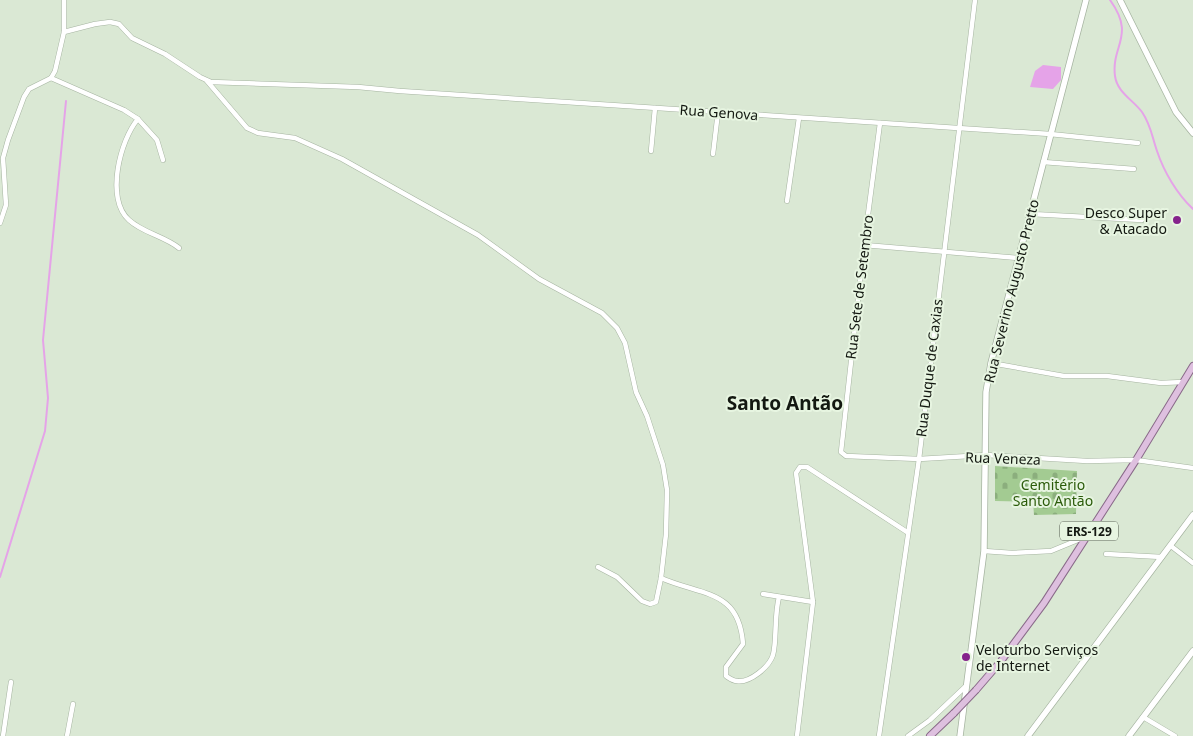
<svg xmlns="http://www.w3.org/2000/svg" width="1193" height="736" font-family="'Noto Sans',sans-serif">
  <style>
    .cemetery { fill: url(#cemetery-stones) }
    .water { fill: #e5a3e8 }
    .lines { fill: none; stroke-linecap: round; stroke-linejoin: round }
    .stream { stroke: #e5a3e8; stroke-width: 2 }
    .street-casing { stroke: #a6b4a1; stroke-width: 5.5 }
    .secondary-casing { stroke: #a6b4a1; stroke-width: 7 }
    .primary-casing { stroke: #896a89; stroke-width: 8 }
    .street { stroke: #fff; stroke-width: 4.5 }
    .secondary { stroke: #fff; stroke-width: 5.5 }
    .primary { stroke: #dec0df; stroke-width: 6 }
    .primary-bridge-casing { stroke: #896a89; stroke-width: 8; stroke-linecap: butt }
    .primary-bridge { stroke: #dec0df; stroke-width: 6 }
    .poi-dot { fill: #85238c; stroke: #e7f5e1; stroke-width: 2 }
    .labels { text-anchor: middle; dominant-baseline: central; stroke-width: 4; stroke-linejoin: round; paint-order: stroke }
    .shield { fill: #e7f5e1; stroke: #535a4f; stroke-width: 1 }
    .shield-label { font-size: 12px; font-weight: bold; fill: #131811 }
    .street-label { font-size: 14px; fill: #131811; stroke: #e7f5e1 }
    .poi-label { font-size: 14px; fill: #131811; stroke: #e7f5e1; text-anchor: end }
    .park-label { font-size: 14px; fill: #2b5b0a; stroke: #e7f5e1 }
    .district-label { font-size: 19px; font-weight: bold; fill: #131811; stroke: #e7f5e1 }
  </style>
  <defs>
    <pattern id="cemetery-stones" width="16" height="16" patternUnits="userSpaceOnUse" patternTransform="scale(1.25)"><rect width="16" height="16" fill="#a3cb92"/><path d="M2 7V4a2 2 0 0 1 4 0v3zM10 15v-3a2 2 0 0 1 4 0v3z" fill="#8bae7d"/></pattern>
  </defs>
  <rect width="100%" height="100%" fill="#dae8d4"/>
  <!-- cemetery -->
  <path class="cemetery" d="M 995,466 L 1077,471 L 1076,514 L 1034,515 L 1033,502 L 995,501 Z"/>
  <!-- water -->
  <path class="water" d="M 1043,65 L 1061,67 L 1061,80 L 1053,89 L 1030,87 L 1035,71 Z"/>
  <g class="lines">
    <!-- stream -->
    <g class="stream">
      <path d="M 1110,0 C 1136,36 1111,45 1115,76 C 1117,92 1133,100 1142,112 C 1151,125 1152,137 1157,151 C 1164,172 1177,194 1193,209"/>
      <path d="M 0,577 L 45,431 L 48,398 L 43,340 L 66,101"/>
    </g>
    <!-- street casing -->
    <g class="street-casing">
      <g id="street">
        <path d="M 64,32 L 95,24 L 110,22 L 119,24 L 132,38 L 165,54 L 200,77 L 211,82 L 358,87 L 400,91 L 1050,134 L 1138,143"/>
        <path d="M 51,78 L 124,110 L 138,119 L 157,140 L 163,160"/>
        <path d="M 207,81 L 247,128 L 258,133 L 295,138 L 342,159 L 478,235 L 539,279 L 602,313 L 617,328 L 625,343 L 636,392 L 647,416 L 663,465 L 667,490 L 666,534 L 661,578 L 656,602 L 650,604 L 642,601 L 617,577 L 598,567"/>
        <path d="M 138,119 C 120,140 105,199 129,220 C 143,233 164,236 179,248"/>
        <path d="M 880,123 L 864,245 L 841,452 L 846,456 L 919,459 L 986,455 L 1087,461 L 1136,460 L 1193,468"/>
        <path d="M 651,151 L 655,108"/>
        <path d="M 713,154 L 718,112"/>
        <path d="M 1043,162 L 1134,169"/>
        <path d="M 787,201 L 799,118"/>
        <path d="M 1031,214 L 1142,220"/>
        <path d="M 0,223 L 6,205 L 3,158 L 8,140 L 24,97 L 29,89 L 51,78 L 55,71 L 64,32 L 64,0"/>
        <path d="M 864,245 L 1019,258"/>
        <path d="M 991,363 L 1064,376 L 1107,376 L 1161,383 L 1183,382"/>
        <path d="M 1171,546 L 1193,563"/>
        <path d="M 984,551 L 1012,553 L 1051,551 L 1085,537"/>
        <path d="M 1106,554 L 1162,557"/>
        <path d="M 661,578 C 702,596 739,589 743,644 L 726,667 L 726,676 C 729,678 733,681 737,681 C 750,683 769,667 773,655 C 777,640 774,616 779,597"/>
        <path d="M 763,594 L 813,602"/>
        <path d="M 1143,717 L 1175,736"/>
        <path d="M 3,736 L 11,682"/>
        <path d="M 67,736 L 73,704"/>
        <path d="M 797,736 L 813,602 L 796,473 L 800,467 L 807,467 L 907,532"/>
        <path d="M 879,736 L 919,459 L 975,0"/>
        <path d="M 908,736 L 930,720 L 966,686"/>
      </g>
    </g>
    <!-- secondary casing -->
    <g class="secondary-casing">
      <g id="secondary">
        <path d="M 1120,0 L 1176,112 L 1193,133"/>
        <path d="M 960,736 L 984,551 L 986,392 L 991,363 L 1086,0"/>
        <path d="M 1028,736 L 1193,515"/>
        <path d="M 1129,736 L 1193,651"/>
      </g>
    </g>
    <!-- primary casing -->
    <g class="primary-casing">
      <g id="primary">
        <path d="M 976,690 L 1001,661 L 1044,603 L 1136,460 L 1193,366"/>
        <path d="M 930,736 L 954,713"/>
      </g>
    </g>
    <!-- street -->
    <use href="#street" class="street"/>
    <!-- secondary -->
    <use href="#secondary" class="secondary"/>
    <!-- primary -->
    <use href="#primary" class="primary"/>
    <!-- primary-bridge casing -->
    <g class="primary-bridge-casing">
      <path id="primary-bridge" d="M 954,713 L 976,690"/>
    </g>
    <!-- primary-bridge -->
    <use href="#primary-bridge" class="primary-bridge"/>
  </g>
  <!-- markers -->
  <g class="poi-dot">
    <circle cx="1177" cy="220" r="5"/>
    <circle cx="966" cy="657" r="5"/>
  </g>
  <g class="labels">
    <!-- shield labels -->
    <rect class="shield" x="1060" y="521.5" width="58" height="19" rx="4"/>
    <g class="shield-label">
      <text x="1089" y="531">ERS-129</text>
    </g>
    <!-- street labels -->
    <g class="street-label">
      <text transform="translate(719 112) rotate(4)">Rua Genova</text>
      <text transform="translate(859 287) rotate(-83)">Rua Sete de Setembro</text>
      <text transform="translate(1011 291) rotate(-76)">Rua Severino Augusto Pretto</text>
      <text transform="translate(929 368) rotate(-83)">Rua Duque de Caxias</text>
      <text transform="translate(1003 458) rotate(2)">Rua Veneza</text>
    </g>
    <!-- poi labels -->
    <g class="poi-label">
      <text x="1167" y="212">Desco Super<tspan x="1167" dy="16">&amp; Atacado</tspan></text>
      <text x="976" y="649" text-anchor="start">Veloturbo Serviços<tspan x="976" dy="16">de Internet</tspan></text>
    </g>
    <!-- park labels -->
    <g class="park-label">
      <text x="1053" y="484">Cemitério<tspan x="1053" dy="16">Santo Antão</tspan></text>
    </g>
    <!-- district labels -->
    <g class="district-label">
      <text x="785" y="403">Santo Antão</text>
    </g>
  </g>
</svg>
